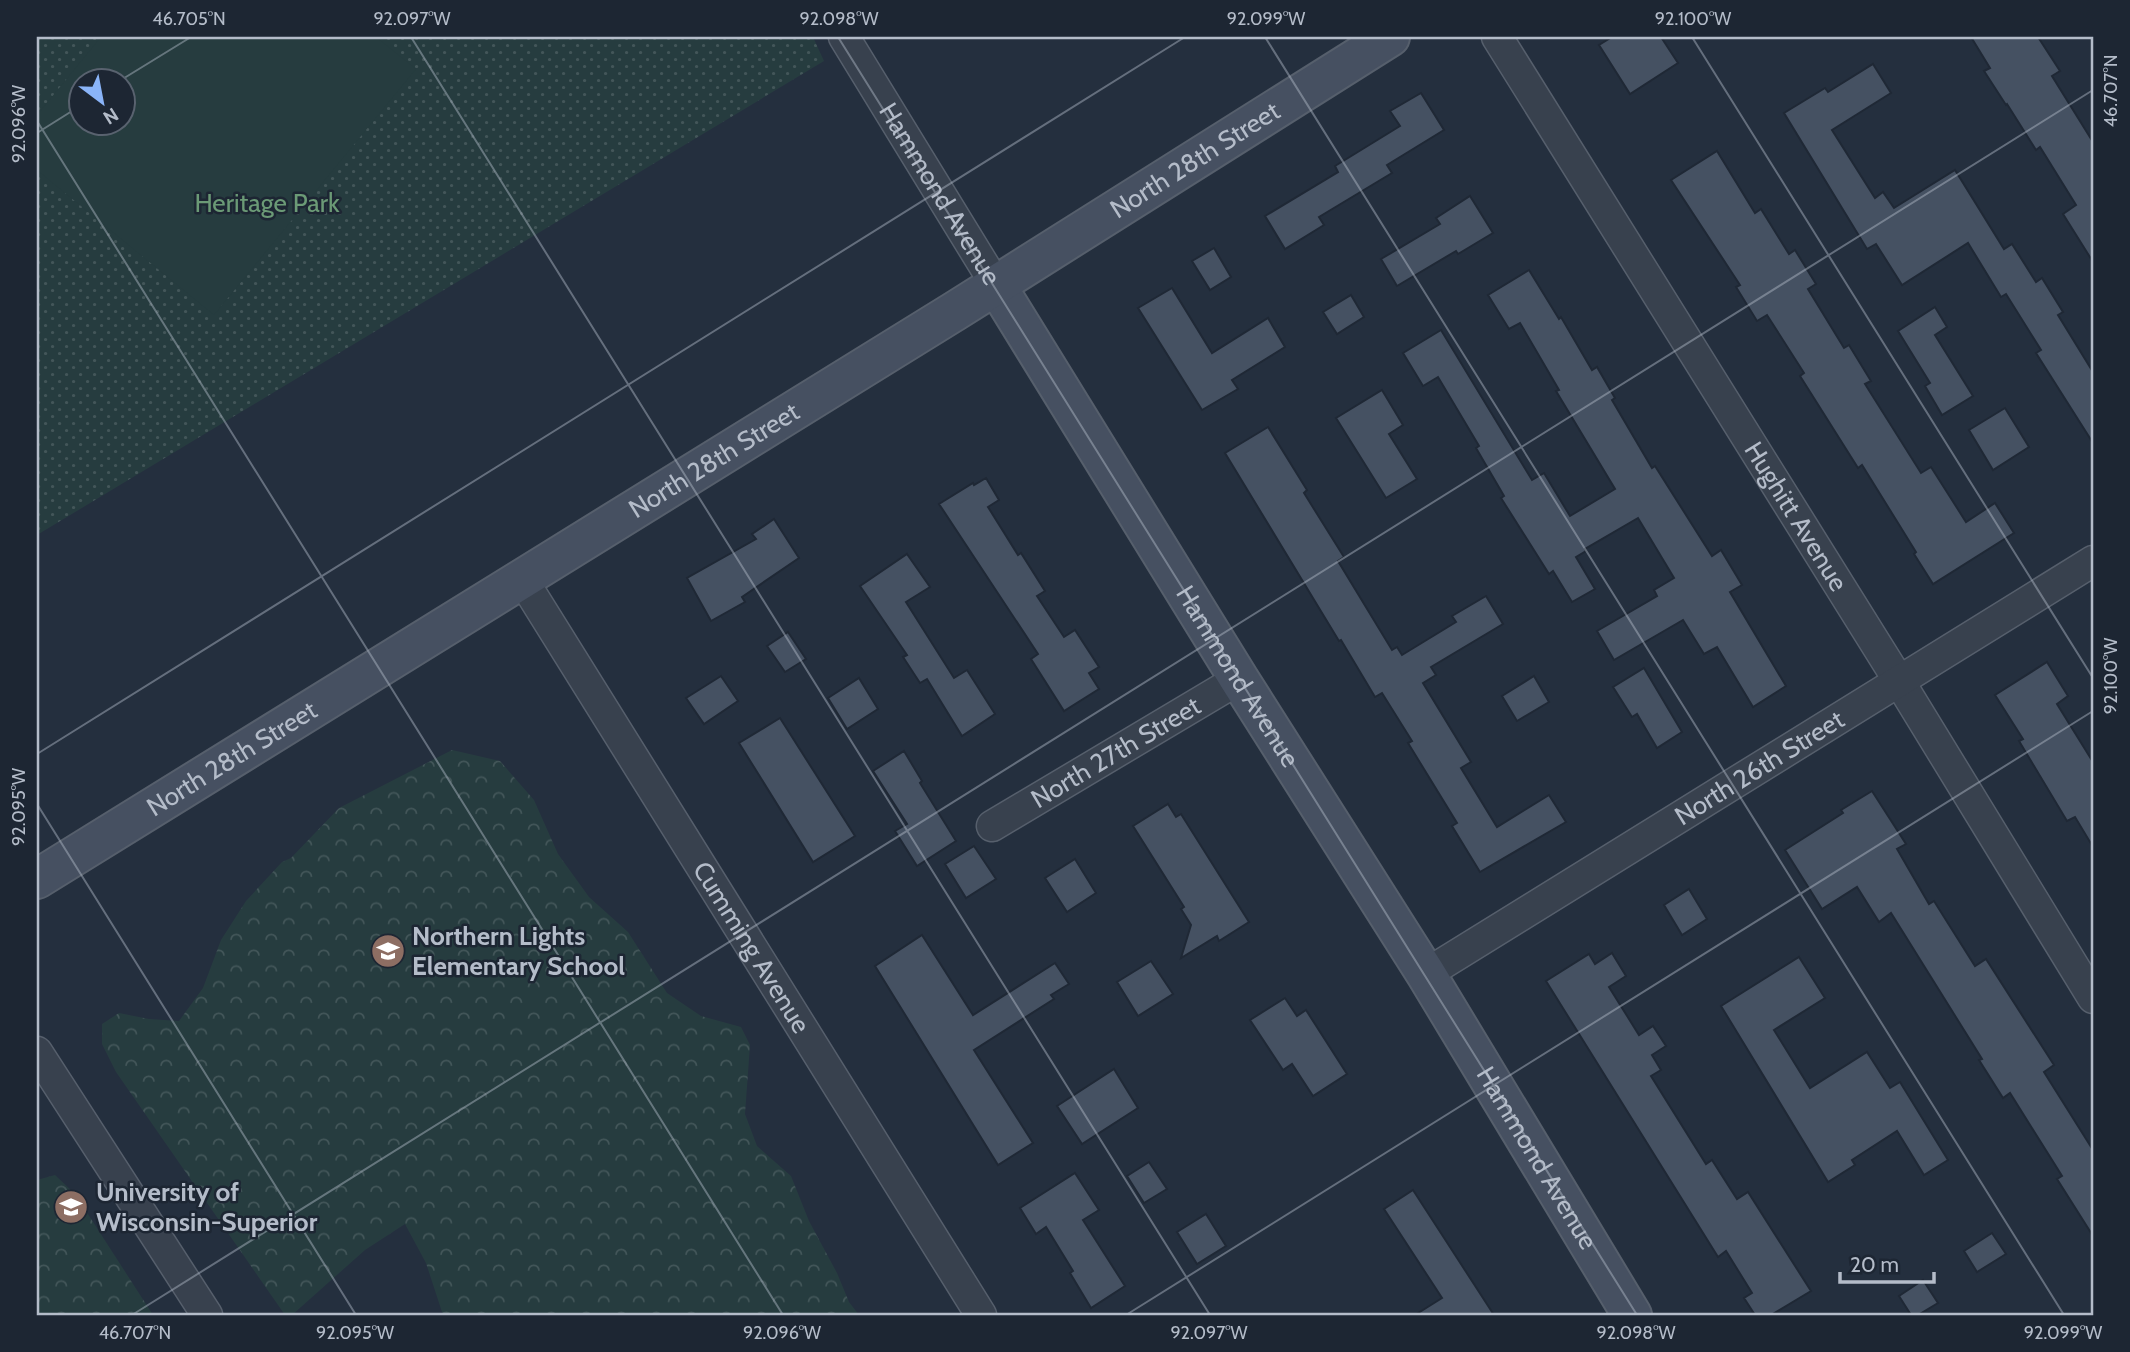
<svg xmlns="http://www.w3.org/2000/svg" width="2130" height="1352" font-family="Cabin,sans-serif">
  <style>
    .grass { fill: url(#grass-dots); fill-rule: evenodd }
    .forest { fill: url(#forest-crowns) }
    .garden { fill: #263c3f; fill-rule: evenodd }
    .building { fill: #455162; stroke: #1f2835; stroke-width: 2 }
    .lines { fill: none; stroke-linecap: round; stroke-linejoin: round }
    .street-casing { stroke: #565f6c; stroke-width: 33 }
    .secondary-casing { stroke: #565f6c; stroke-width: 42 }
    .street { stroke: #38414e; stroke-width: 30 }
    .secondary { stroke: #465061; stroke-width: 38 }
    .ticks { fill: none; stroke: #b4bcc9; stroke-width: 2; stroke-opacity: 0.45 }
    .labels { text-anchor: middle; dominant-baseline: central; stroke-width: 5; stroke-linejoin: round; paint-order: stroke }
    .street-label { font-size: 26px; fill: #b4bcc9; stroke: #1d2633 }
    .park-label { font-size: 26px; fill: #6b9a76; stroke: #1d2633 }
    .poi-label { font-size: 26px; font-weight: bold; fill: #b4bcc9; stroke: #1d2633; text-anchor: start }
    .neatline { fill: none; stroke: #b4bcc9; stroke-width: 2.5 }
    .ticks-label { font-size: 18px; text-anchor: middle; fill: #b4bcc9 }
  </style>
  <defs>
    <pattern id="grass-dots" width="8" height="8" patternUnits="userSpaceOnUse" patternTransform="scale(1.75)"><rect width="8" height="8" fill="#263c3f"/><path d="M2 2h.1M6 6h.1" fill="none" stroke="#435659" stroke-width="1.8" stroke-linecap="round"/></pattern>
    <pattern id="forest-crowns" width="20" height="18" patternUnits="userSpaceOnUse" patternTransform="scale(1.75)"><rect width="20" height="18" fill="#263c3f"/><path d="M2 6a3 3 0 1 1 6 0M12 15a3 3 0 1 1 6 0" fill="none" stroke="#435659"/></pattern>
  </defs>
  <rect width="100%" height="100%" fill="#242f3e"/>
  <!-- grass -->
  <path class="grass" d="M 37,37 L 813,37 L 824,61 L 37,535 ZM 80,80 L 122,80 L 122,122 L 80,122 Z"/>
  <!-- forest -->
  <g class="forest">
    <path d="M 452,750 L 500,761 L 534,800 L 558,854 L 589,897 L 628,932 L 667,993 L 701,1016 L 741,1027 L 750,1045 L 745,1114 L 757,1146 L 791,1176 L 809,1221 L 837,1273 L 849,1302 L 859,1315 L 443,1315 L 426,1263 L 405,1224 L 365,1250 L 292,1315 L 285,1315 L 116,1072 L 102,1044 L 102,1024 L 119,1013 L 149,1019 L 179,1021 L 203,988 L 221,940 L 246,901 L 282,862 L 291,858 L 339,808 Z"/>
    <path d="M 55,1175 L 75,1194 L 153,1315 L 37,1315 L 37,1180 Z"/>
  </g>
  <!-- garden -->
  <path class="garden" d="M 101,37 L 376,37 L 416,69 L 214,315 L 37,170 L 37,115 ZM 80,80 L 122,80 L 122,122 L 80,122 Z"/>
  <!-- building -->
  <g class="building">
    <path d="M 1612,37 L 1661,37 L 1678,63 L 1630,94 L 1599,45 Z"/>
    <path d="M 1971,37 L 2038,37 L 2060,71 L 2052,76 L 2093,142 L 2093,262 L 2063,214 L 2076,205 L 2040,147 L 2036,150 L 2007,104 L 2006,105 L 1984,71 L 1990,68 Z"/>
    <path d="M 1873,64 L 1891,93 L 1832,130 L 1875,198 L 1883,192 L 1894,208 L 1955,170 L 2004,249 L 2012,244 L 2036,282 L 2042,278 L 2063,312 L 2058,315 L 2093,372 L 2093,443 L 2036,353 L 2041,350 L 2006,294 L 2001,297 L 1968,243 L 1902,285 L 1876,244 L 1867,249 L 1784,113 L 1825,88 L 1828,92 Z"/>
    <path d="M 1421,93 L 1444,130 L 1387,165 L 1392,173 L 1319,217 L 1324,225 L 1285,249 L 1265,216 L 1338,172 L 1335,166 L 1400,126 L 1390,111 Z"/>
    <path d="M 1717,151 L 1755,213 L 1761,209 L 1789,254 L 1795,250 L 1816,284 L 1808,289 L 1844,348 L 1849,345 L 1871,381 L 1865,384 L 1921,473 L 1931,467 L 1966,522 L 1995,503 L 2014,533 L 1933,584 L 1914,554 L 1916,552 L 1862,465 L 1858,468 L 1800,376 L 1804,373 L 1767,315 L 1757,321 L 1736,287 L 1740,285 L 1671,180 Z"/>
    <path d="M 1470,196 L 1493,233 L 1458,254 L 1456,251 L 1397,286 L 1381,259 L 1440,224 L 1436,218 Z"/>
    <path d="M 1214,248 L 1231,277 L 1210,290 L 1192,261 Z"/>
    <path d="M 1529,270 L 1559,319 L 1561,317 L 1592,370 L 1597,367 L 1615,398 L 1612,400 L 1652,468 L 1655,466 L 1712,556 L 1721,550 L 1742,585 L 1730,592 L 1786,686 L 1753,707 L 1717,647 L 1704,654 L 1683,620 L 1614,660 L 1597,631 L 1657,596 L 1654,590 L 1674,578 L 1638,518 L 1585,549 L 1586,551 L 1576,557 L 1595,589 L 1572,602 L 1553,571 L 1549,574 L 1501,498 L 1504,496 L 1476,448 L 1479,446 L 1438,377 L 1423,386 L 1403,353 L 1441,330 L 1532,480 L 1544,473 L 1570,516 L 1615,489 L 1556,391 L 1559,390 L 1520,323 L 1509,329 L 1488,295 Z"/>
    <path d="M 1172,288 L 1212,353 L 1268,318 L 1285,347 L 1232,380 L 1238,389 L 1202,410 L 1138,308 Z"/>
    <path d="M 1351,295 L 1364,317 L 1337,334 L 1323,312 Z"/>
    <path d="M 1935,307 L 1947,327 L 1935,335 L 1973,396 L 1942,415 L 1925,386 L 1930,383 L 1898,331 Z"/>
    <path d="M 1382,390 L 1403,425 L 1389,434 L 1417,479 L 1386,498 L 1336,418 Z"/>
    <path d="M 2005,408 L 2029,447 L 1993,470 L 1969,430 Z"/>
    <path d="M 1268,427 L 1307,490 L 1304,493 L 1344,557 L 1338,561 L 1392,650 L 1397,647 L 1402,655 L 1456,622 L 1452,616 L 1486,596 L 1503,624 L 1431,667 L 1436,675 L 1423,683 L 1471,762 L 1461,768 L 1497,827 L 1549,795 L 1566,822 L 1480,872 L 1452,826 L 1457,823 L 1408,743 L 1412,741 L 1382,693 L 1375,697 L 1341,640 L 1339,641 L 1225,453 Z"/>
    <path d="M 986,478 L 999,500 L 988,507 L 1018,555 L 1021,553 L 1045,591 L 1037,596 L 1064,637 L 1075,630 L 1099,667 L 1089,673 L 1099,689 L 1064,711 L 1031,659 L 1038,654 L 939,504 L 973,483 L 974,485 Z"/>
    <path d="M 774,519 L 799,558 L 742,597 L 745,602 L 711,621 L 687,578 L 756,539 L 752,534 Z"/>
    <path d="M 907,554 L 930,587 L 906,602 L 954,678 L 967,670 L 995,714 L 962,736 L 927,679 L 920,683 L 903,657 L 907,655 L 860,586 Z"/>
    <path d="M 788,632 L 806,659 L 785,672 L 767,646 Z"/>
    <path d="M 2047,662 L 2068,696 L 2057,704 L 2093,762 L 2093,847 L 2075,817 L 2067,821 L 2019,741 L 2023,739 L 1995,695 Z"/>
    <path d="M 1644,668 L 1682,732 L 1657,748 L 1637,714 L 1632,717 L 1613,687 Z"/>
    <path d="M 721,676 L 738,701 L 704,724 L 686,698 Z"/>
    <path d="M 1534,676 L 1549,702 L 1517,721 L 1502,696 Z"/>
    <path d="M 859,678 L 878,709 L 847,729 L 828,698 Z"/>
    <path d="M 780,718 L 855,836 L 813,862 L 739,743 Z"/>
    <path d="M 904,751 L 922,781 L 920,783 L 956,841 L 917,866 L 895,831 L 907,824 L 873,771 Z"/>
    <path d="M 1872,791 L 1906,844 L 1897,849 L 1929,904 L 1934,901 L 1975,966 L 1986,959 L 2054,1065 L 2044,1072 L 2093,1150 L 2093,1236 L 2057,1179 L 2062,1176 L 2010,1093 L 2003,1098 L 1979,1060 L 1982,1059 L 1891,913 L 1879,922 L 1857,887 L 1822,909 L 1785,850 L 1843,813 L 1841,810 Z"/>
    <path d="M 1168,804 L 1176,817 L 1181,814 L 1249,922 L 1219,941 L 1217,936 L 1181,958 L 1191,925 L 1181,909 L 1184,907 L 1133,826 Z"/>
    <path d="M 974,846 L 996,879 L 966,898 L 945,864 Z"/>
    <path d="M 1075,859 L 1096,893 L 1067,912 L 1045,878 Z"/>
    <path d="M 1689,889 L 1707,919 L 1682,935 L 1664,905 Z"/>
    <path d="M 922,935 L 973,1015 L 1055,963 L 1069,984 L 1051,995 L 1054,999 L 974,1050 L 1033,1143 L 998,1165 L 875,966 Z"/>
    <path d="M 1612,953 L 1626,976 L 1609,987 L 1639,1035 L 1653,1026 L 1666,1046 L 1652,1055 L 1661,1070 L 1651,1076 L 1706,1164 L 1712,1160 L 1737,1199 L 1748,1192 L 1811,1291 L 1771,1315 L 1755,1315 L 1744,1298 L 1752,1293 L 1726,1251 L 1718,1257 L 1546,981 L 1589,954 L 1595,964 Z"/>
    <path d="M 1799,957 L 1825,998 L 1774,1030 L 1810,1088 L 1867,1052 L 1890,1088 L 1900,1082 L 1948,1160 L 1924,1175 L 1897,1131 L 1852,1160 L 1855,1165 L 1828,1182 L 1721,1006 Z"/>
    <path d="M 1151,961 L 1173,994 L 1138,1016 L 1117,982 Z"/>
    <path d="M 1285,998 L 1297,1016 L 1306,1010 L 1347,1074 L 1313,1096 L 1292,1064 L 1283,1070 L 1250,1020 Z"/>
    <path d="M 1114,1069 L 1138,1108 L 1082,1144 L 1057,1106 Z"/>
    <path d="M 1149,1162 L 1167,1189 L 1144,1203 L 1127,1176 Z"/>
    <path d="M 1075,1173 L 1099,1210 L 1083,1220 L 1125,1286 L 1091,1308 L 1070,1273 L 1073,1271 L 1046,1227 L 1036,1234 L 1020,1208 Z"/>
    <path d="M 1413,1190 L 1448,1244 L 1494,1315 L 1415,1315 L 1442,1298 L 1384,1209 Z"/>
    <path d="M 1206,1214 L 1226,1246 L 1197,1264 L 1177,1232 Z"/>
    <path d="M 1992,1233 L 2006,1254 L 1977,1272 L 1964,1251 Z"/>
    <path d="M 1923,1280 L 1938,1303 L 1918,1315 L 1911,1315 L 1899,1296 Z"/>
  </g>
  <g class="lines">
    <!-- street casing -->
    <g class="street-casing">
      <g id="street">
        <path id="s1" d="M 844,37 L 996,285"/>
        <path id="s2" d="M 1497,37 L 1899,681 L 2093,998"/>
        <path id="s3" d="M 522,579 L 981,1315"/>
        <path id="s4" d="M 992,826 L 1239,679"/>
        <path id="s5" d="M 1426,974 L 2093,561"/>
        <path d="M 37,1052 L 207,1315"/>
      </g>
    </g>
    <!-- secondary casing -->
    <g class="secondary-casing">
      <g id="secondary">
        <path id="s6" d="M 996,285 L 1239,679 L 1426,974 L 1632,1315"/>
        <path id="s7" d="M 37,879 L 955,311 L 1390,37"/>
      </g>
    </g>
    <!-- street -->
    <use href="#street" class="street"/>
    <!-- secondary -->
    <use href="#secondary" class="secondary"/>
  </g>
  <!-- ticks -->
  <path class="ticks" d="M 411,37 L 1210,1315M 838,37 L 1637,1315M 1265,37 L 2064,1315M 1692,37 L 2093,678M 121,80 L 191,37M 37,121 L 783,1315M 37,133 L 80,106M 37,754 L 1185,37M 37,804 L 356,1315M 132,1315 L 2093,90M 1126,1315 L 2093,711"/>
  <!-- icons -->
  <defs>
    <g id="school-disc" transform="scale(1.75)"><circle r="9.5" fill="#8d6e63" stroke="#1d2633"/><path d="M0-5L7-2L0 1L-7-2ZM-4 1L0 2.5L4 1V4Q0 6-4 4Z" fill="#fff"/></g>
    <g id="university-disc" transform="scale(1.75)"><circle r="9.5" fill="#8d6e63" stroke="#1d2633"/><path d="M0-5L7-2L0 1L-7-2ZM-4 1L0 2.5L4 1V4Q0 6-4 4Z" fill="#fff"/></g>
  </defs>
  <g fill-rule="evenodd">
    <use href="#school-disc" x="388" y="951"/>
    <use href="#university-disc" x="71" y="1207"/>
  </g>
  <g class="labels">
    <!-- street labels -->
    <g class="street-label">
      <text stroke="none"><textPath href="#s7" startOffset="1363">North 28th Street</textPath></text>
      <text stroke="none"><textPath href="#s1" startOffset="184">Hammond Avenue</textPath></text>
      <text stroke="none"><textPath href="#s7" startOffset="796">North 28th Street</textPath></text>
      <text stroke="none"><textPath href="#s2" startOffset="565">Hughitt Avenue</textPath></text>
      <text stroke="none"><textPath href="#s6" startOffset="460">Hammond Avenue</textPath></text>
      <text stroke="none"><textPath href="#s4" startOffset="144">North 27th Street</textPath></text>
      <text stroke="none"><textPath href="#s7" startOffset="229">North 28th Street</textPath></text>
      <text stroke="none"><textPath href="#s5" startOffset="392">North 26th Street</textPath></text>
      <text stroke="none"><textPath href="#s3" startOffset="434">Cumming Avenue</textPath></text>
      <text stroke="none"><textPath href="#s6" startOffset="1027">Hammond Avenue</textPath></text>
    </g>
    <!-- park labels -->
    <g class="park-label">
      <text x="267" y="203">Heritage Park</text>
    </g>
    <!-- poi labels -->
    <g class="poi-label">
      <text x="412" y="936">Northern Lights<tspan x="412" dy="30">Elementary School</tspan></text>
      <text x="96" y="1192">University of<tspan x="96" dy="30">Wisconsin-Superior</tspan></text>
    </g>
  </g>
  <!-- border -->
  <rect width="2130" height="1352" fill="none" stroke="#1d2633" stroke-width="77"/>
  <!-- north arrow -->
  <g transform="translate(102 102) rotate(148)"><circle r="33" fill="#1d2633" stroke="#59626f" stroke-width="2"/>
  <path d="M0-5L12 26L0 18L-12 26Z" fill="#8ab4f8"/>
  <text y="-10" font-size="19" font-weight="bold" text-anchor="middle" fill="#b4bcc9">N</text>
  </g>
  <!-- scale -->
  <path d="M1840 1272v10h94v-10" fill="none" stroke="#b4bcc9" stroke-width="3.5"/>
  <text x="1850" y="1272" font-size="21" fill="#b4bcc9" stroke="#1d2633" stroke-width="5" paint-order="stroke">20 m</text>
  <rect x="38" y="38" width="2054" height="1276" class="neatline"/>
  <g class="ticks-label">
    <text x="189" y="25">46.705°N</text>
    <text x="412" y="25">92.097°W</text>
    <text x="839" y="25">92.098°W</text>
    <text x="1266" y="25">92.099°W</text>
    <text x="1693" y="25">92.100°W</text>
    <text transform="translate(2111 91) rotate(-90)" y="6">46.707°N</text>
    <text transform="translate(19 124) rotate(-90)" y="6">92.096°W</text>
    <text transform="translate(2111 676) rotate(-90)" y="6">92.100°W</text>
    <text transform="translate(19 807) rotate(-90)" y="6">92.095°W</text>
    <text x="135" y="1339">46.707°N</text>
    <text x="355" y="1339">92.095°W</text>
    <text x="782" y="1339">92.096°W</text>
    <text x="1209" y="1339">92.097°W</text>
    <text x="1636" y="1339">92.098°W</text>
    <text x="2063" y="1339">92.099°W</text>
  </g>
</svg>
